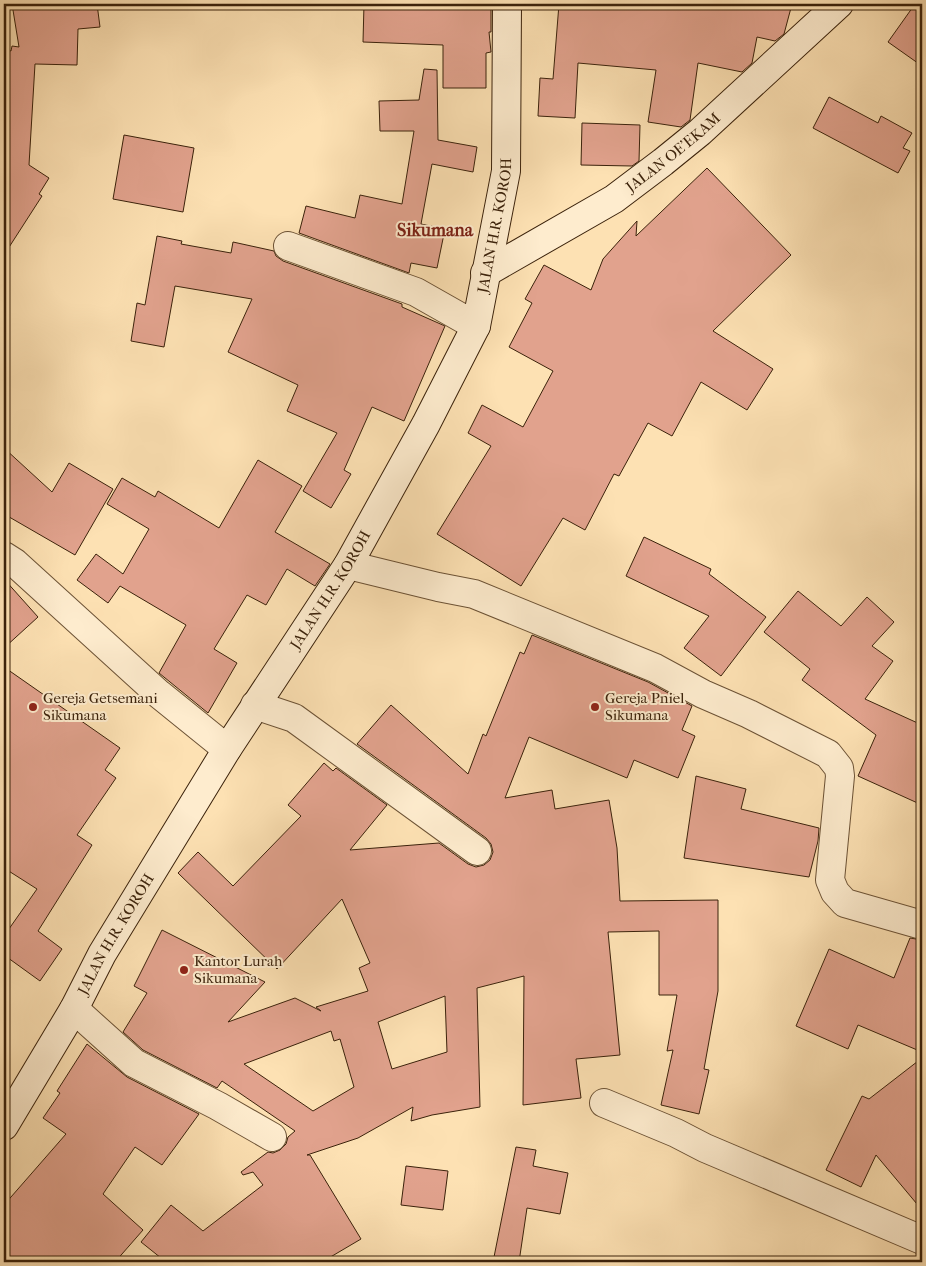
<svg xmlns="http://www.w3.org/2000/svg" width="926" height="1266" font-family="'IM FELL French Canon',serif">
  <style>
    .building { fill: #e1a28d; stroke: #3b220b; fill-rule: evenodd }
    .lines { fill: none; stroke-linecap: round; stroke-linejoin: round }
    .street-casing { stroke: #6c5235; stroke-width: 30 }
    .secondary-casing { stroke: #3b220b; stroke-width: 30 }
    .street { stroke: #feecce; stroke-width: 28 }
    .secondary { stroke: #feecce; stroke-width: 28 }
    .poi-dot { fill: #8f2418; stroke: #feecce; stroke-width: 2 }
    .labels { text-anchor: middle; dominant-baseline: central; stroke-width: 4; stroke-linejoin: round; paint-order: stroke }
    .street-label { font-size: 15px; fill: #3b220b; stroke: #feecce }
    .poi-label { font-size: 15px; fill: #3b220b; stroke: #feecce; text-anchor: start }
    .quarter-label { font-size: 18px; font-weight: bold; fill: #7a1f14; stroke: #feecce }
  </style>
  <rect width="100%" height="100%" fill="#fde1b3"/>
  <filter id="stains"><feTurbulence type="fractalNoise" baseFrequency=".004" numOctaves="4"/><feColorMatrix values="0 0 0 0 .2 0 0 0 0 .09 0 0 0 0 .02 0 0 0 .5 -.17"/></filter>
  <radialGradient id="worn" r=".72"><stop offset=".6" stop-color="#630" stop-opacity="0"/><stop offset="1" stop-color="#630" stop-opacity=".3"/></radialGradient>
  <!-- building -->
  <g class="building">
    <path d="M 12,4 L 97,4 L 100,27 L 78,29 L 77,65 L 35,64 L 29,165 L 49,178 L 39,194 L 42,196 L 4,255 L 4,49 L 11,51 L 12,46 L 19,47 Z"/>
    <path d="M 364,4 L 491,4 L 491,32 L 489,32 L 491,52 L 486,53 L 486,88 L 443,88 L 443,45 L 363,42 Z"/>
    <path d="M 559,4 L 792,4 L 784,34 L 775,41 L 757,37 L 752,63 L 742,72 L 698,63 L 690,120 L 681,127 L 648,122 L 656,70 L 578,63 L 575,118 L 538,116 L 540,78 L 553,79 Z"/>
    <path d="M 915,4 L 922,4 L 922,66 L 888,42 Z"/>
    <path d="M 424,69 L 437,70 L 438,140 L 477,147 L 473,172 L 432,164 L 421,224 L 445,229 L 437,268 L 411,263 L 409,273 L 299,233 L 306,206 L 355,218 L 360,195 L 402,204 L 414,131 L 380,131 L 379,101 L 419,100 Z"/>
    <path d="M 829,97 L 878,123 L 881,116 L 912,133 L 903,148 L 910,151 L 898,173 L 813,128 Z"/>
    <path d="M 582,123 L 640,125 L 639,161 L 632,166 L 581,165 Z"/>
    <path d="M 124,135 L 194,148 L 183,212 L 113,199 Z"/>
    <path d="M 707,168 L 791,255 L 713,331 L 773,369 L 747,410 L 701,382 L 672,436 L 648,423 L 619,476 L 614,474 L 585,530 L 563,518 L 521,586 L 437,534 L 491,446 L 468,433 L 482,405 L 523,427 L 553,371 L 509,347 L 532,303 L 525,299 L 544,265 L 591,290 L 603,259 L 637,221 L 636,236 Z"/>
    <path d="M 157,236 L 182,241 L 181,244 L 231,253 L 233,242 L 274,251 L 276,256 L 283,261 L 402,304 L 402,307 L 445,326 L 404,421 L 372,407 L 344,470 L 351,474 L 331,508 L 303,491 L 337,433 L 287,411 L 298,385 L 228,352 L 252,299 L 175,286 L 164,347 L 131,341 L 137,303 L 145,305 Z"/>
    <path d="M 4,448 L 52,492 L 69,463 L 113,489 L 75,555 L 4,514 Z"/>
    <path d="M 258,460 L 302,486 L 275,532 L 330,564 L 315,586 L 287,569 L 266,605 L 247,595 L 214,649 L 237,663 L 208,713 L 159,673 L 186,625 L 120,586 L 108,603 L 77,580 L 96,554 L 123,574 L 149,529 L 107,504 L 122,478 L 155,497 L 158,491 L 219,528 Z"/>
    <path d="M 644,537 L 711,569 L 709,574 L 766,617 L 721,676 L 684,648 L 709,616 L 626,576 Z"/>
    <path d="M 4,579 L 38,617 L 4,648 Z"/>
    <path d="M 798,591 L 841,626 L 867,597 L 894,622 L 872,646 L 893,661 L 865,699 L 922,725 L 922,805 L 858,776 L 876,735 L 802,680 L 810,669 L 764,632 Z"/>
    <path d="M 532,635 L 648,682 L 692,706 L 682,730 L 695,736 L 678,778 L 634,760 L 627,778 L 529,737 L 505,798 L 552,790 L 555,809 L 609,800 L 617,848 L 620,901 L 718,900 L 718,991 L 704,1069 L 709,1070 L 699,1114 L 661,1105 L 673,1050 L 667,1051 L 677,995 L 659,995 L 659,931 L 608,932 L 620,1055 L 576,1059 L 581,1098 L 523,1105 L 524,976 L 477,988 L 480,1107 L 432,1115 L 411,1121 L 413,1107 L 358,1138 L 307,1155 L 310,1155 L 361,1239 L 322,1262 L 166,1262 L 141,1242 L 171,1205 L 203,1231 L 263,1185 L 253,1172 L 243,1175 L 241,1172 L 268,1152 L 273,1153 L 280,1150 L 286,1144 L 288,1137 L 295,1131 L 222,1081 L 217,1088 L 143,1050 L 123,1032 L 147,993 L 134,986 L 162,930 L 265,982 L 228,1022 L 295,998 L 321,1011 L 316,1007 L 368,991 L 359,968 L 370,963 L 342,899 L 277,969 L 178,873 L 198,852 L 233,886 L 301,816 L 288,805 L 324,763 L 333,771 L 336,768 L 387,805 L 350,850 L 439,843 L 468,864 L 476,867 L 484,865 L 490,860 L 493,852 L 491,844 L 486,838 L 357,744 L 391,705 L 468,774 L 483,734 L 486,736 L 520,652 L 524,654 ZM 445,996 L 447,1052 L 392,1069 L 378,1022 ZM 331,1031 L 334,1041 L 340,1039 L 354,1087 L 313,1111 L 244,1064 Z"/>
    <path d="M 4,667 L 120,748 L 105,770 L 116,778 L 77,835 L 92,845 L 38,931 L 62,949 L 40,981 L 4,955 L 4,936 L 37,889 L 4,868 Z"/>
    <path d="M 696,776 L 746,789 L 741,809 L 819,828 L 818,841 L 809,877 L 684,858 Z"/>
    <path d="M 910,938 L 922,940 L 922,1052 L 858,1025 L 848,1049 L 796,1026 L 829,949 L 894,978 Z"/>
    <path d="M 87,1044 L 127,1077 L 199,1114 L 162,1165 L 135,1147 L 103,1194 L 143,1230 L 115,1262 L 4,1262 L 4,1205 L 66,1134 L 43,1118 L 60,1093 L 57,1091 Z"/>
    <path d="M 922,1058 L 922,1210 L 876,1155 L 861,1187 L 826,1170 L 862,1096 L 869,1099 Z"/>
    <path d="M 516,1147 L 536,1150 L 533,1166 L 568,1173 L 560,1214 L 527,1208 L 519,1262 L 493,1262 Z"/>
    <path d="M 406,1166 L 448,1171 L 443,1210 L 401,1205 Z"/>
  </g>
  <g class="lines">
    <!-- street casing -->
    <g class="street-casing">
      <g id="street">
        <path d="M 288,246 L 416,292 L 476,326"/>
        <path d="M 4,556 L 15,563 L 159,694 L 227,749"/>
        <path d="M 348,565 L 438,587 L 474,594 L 655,668 L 703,694 L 749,714 L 828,754 L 839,768 L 840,776 L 830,880 L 835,892 L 845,903 L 922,925"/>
        <path d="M 255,705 L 294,718 L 477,851"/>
        <path d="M 74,1009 L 134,1063 L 218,1106 L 272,1137"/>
        <path d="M 604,1103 L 676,1133 L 705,1148 L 922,1240"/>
      </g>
    </g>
    <!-- secondary casing -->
    <g class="secondary-casing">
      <g id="secondary">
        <path id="s1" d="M 485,273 L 614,199 L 663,162 L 700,132 L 839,4"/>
        <path id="s2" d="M 4,1126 L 74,1009 L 102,954 L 227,749 L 348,565 L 426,424 L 476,326 L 506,171 L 507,4"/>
      </g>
    </g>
    <!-- street -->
    <use href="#street" class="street"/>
    <!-- secondary -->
    <use href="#secondary" class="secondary"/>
  </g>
  <!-- markers -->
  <g class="poi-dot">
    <circle cx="33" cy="707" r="5"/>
    <circle cx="595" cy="707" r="5"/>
    <circle cx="184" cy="970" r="5"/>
  </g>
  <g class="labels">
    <!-- street labels -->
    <g class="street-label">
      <text stroke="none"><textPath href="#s1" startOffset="224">JALAN OE'EKAM</textPath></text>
      <text stroke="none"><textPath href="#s2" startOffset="1032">JALAN H.R. KOROH</textPath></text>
      <text stroke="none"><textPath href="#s2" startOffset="628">JALAN H.R. KOROH</textPath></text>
      <text stroke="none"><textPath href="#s2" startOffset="222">JALAN H.R. KOROH</textPath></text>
    </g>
    <!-- poi labels -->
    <g class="poi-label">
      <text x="43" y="698">Gereja Getsemani<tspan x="43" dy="17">Sikumana</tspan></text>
      <text x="605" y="698">Gereja Pniel<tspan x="605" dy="17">Sikumana</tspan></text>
      <text x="194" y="961">Kantor Lurah<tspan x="194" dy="17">Sikumana</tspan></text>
    </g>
    <!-- quarter labels -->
    <g class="quarter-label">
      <text x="435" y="230">Sikumana</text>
    </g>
  </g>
  <!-- margin -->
  <rect width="926" height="1266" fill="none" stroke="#fde1b3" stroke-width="20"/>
  <rect x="5" y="5" width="916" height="1256" fill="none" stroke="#3b220b" stroke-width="2.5"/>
  <rect x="10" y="10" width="906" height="1246" fill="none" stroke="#3b220b"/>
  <rect width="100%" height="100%" filter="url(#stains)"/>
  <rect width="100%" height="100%" fill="url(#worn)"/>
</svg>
